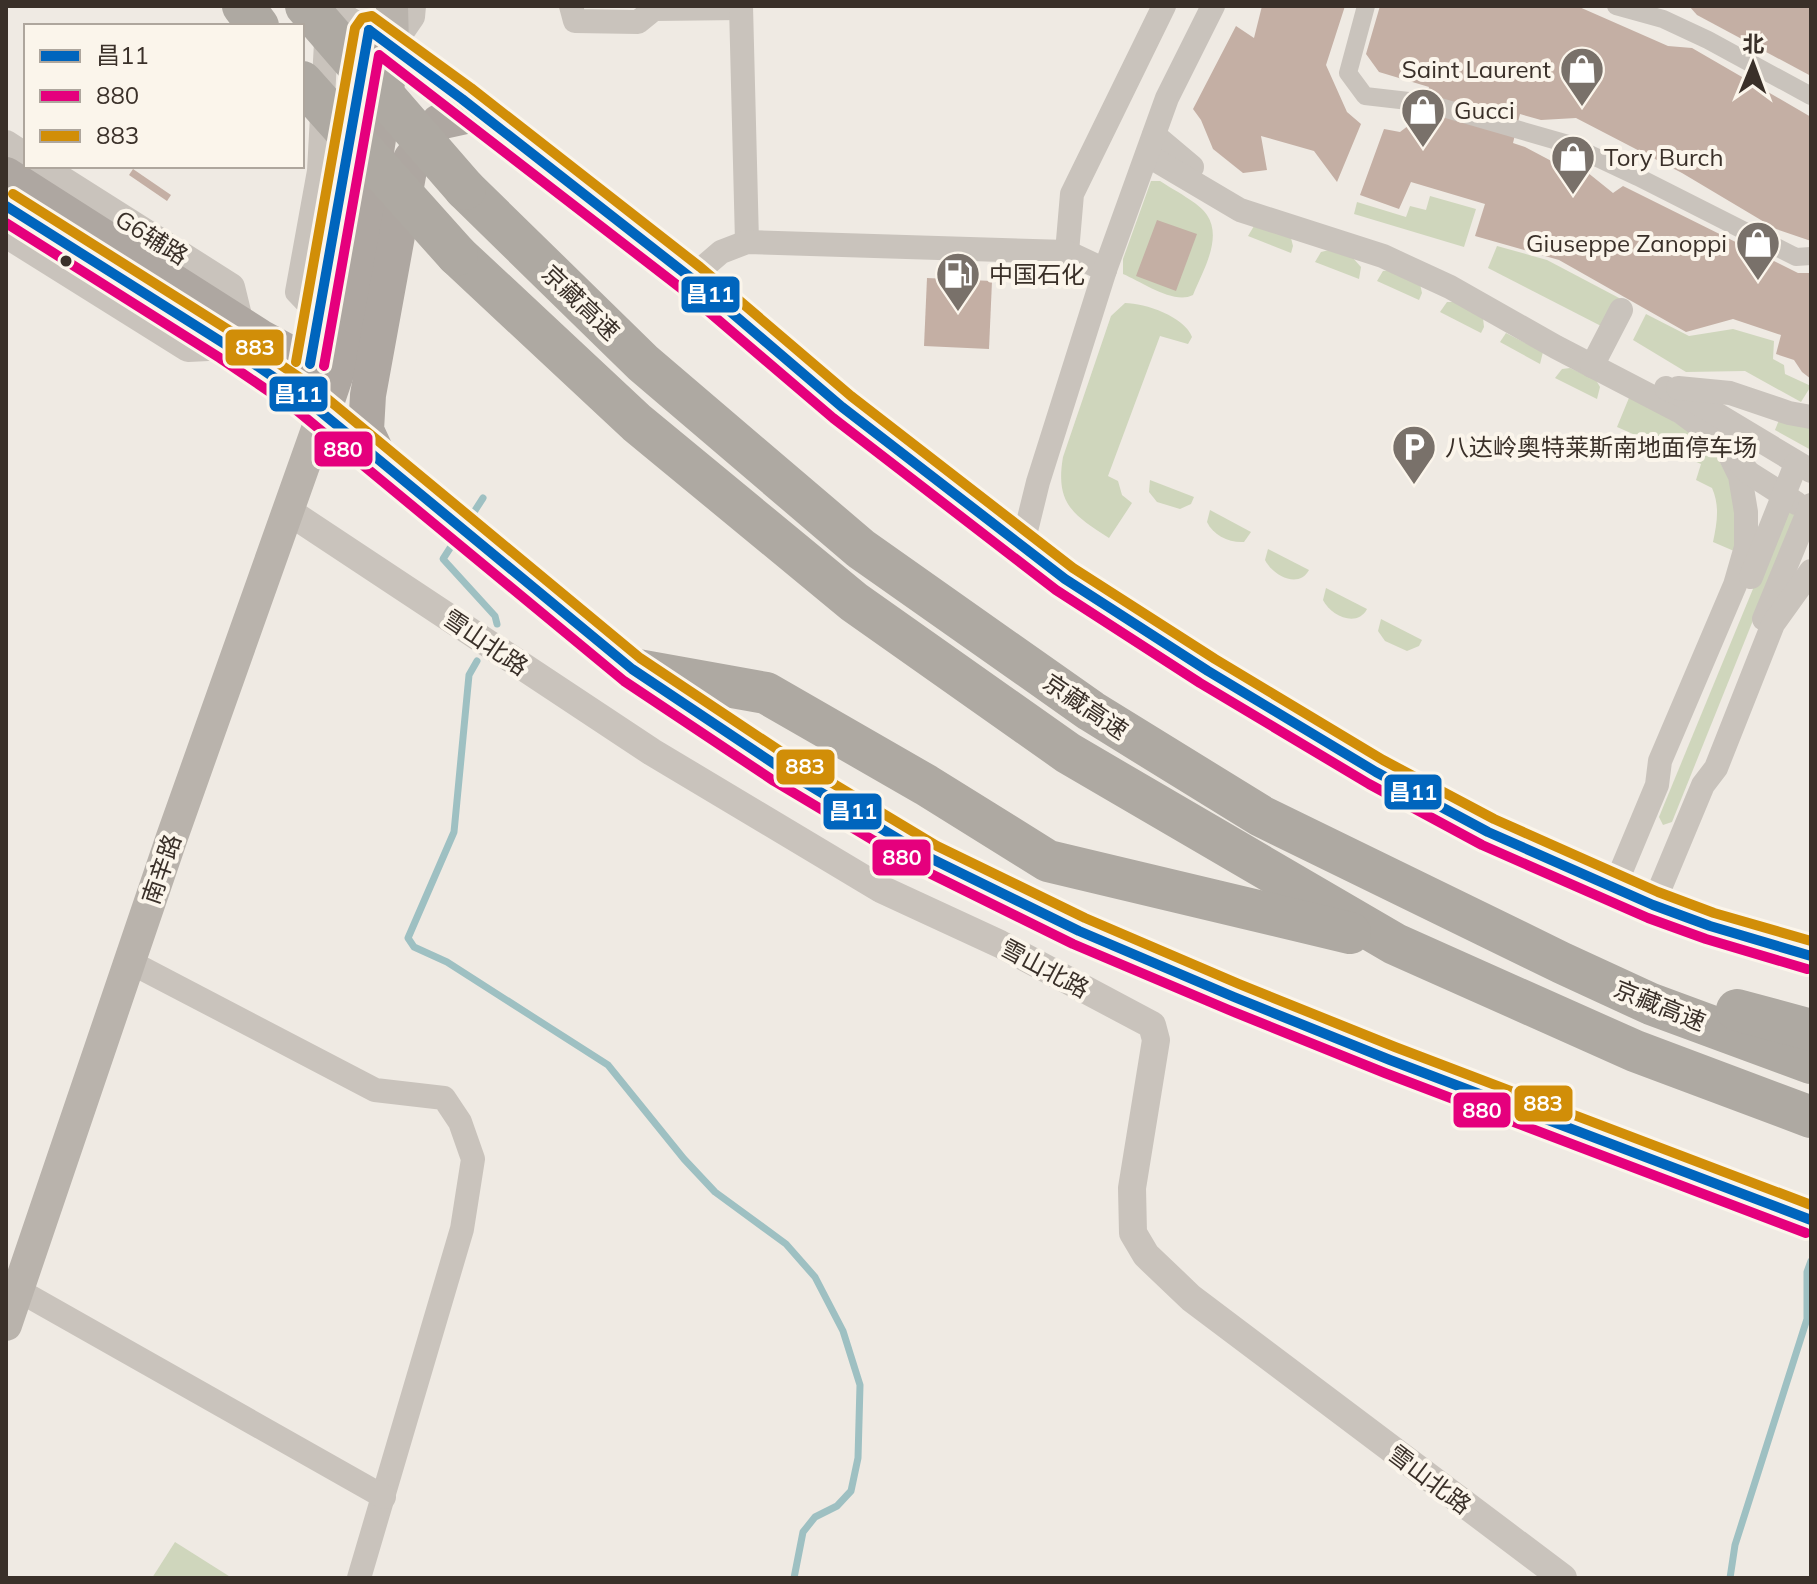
<svg xmlns="http://www.w3.org/2000/svg" width="1817" height="1584" font-family="Mulish,'Noto Sans SC',sans-serif">
  <style>
    .green { fill: #cfd6bc }
    .lines { fill: none; stroke-linecap: round; stroke-linejoin: round }
    .stream { stroke: #9ec0c2; stroke-width: 7 }
    .building { fill: #c4afa4 }
    .pedestrian { stroke: #c9c3bc; stroke-width: 18 }
    .minor { stroke: #c9c3bc; stroke-width: 24 }
    .tertiary { stroke: #c9c3bc; stroke-width: 28 }
    .secondary { stroke: #b9b3ac; stroke-width: 32 }
    .primary { stroke: #aea7a1; stroke-width: 36 }
    .motorway { stroke: #aea9a2; stroke-width: 42 }
    .motorway-bridge { stroke: #aea9a2; stroke-width: 42 }
    .bus-1-casing { stroke: #fbf5eb; stroke-width: 16 }
    .bus-2-casing { stroke: #fbf5eb; stroke-width: 16 }
    .bus-3-casing { stroke: #fbf5eb; stroke-width: 16 }
    .bus-1 { stroke: #0065bd; stroke-width: 10 }
    .bus-2 { stroke: #e5007d; stroke-width: 10 }
    .bus-3 { stroke: #d18e08; stroke-width: 10 }
    .bus-dot { fill: #3a3029; stroke: #fbf5eb; stroke-width: 3 }
    .labels { text-anchor: middle; dominant-baseline: central; stroke-width: 8; stroke-linejoin: round; paint-order: stroke }
    .poi-label { font-size: 24px; fill: #3a3029; stroke: #fbf5eb; text-anchor: start }
    .street-label { font-size: 24px; fill: #3a3029; stroke: #fbf5eb }
    .line-badge { stroke: #fbf5eb; stroke-width: 3 }
    .badge-label { font-size: 22px; text-anchor: middle; font-weight: bold; fill: #fff }
  </style>
  <rect width="100%" height="100%" fill="#efeae3"/>
  <!-- green -->
  <g class="green">
    <path d="M 1151,181 L 1160,181 C 1172,189 1201,204 1207,215 C 1223,239 1202,272 1193,295 C 1174,305 1142,282 1123,274 L 1123,259 Z"/>
    <path d="M 1430,196 L 1476,209 L 1464,247 L 1354,214 L 1357,202 L 1406,217 L 1410,206 L 1426,210 Z"/>
    <path d="M 1254,226 L 1291,238 L 1293,246 L 1291,253 L 1248,236 Z"/>
    <path d="M 1497,246 L 1547,260 L 1621,299 L 1603,327 L 1488,268 Z"/>
    <path d="M 1329,250 L 1352,257 L 1361,267 L 1359,279 L 1315,262 L 1321,252 Z"/>
    <path d="M 1392,270 L 1420,284 L 1422,293 L 1419,300 L 1377,281 L 1383,271 Z"/>
    <path d="M 1447,302 L 1456,302 L 1483,318 L 1484,327 L 1481,333 L 1440,312 Z"/>
    <path d="M 1125,303 C 1145,303 1185,317 1192,337 L 1188,344 L 1160,336 L 1108,476 L 1118,481 L 1122,495 L 1132,503 L 1109,538 C 1073,515 1055,503 1063,457 L 1111,316 Z"/>
    <path d="M 1646,314 L 1689,336 L 1733,329 L 1774,341 L 1773,359 L 1784,365 L 1785,374 L 1811,386 L 1801,402 L 1745,371 L 1686,372 L 1633,340 Z"/>
    <path d="M 1506,333 L 1543,352 L 1540,364 L 1500,342 Z"/>
    <path d="M 1570,368 L 1596,380 L 1600,387 L 1597,399 L 1555,378 L 1562,369 Z"/>
    <path d="M 1631,393 L 1711,446 L 1738,495 L 1741,554 L 1713,542 C 1717,523 1720,506 1712,488 L 1696,480 L 1701,464 L 1617,427 Z"/>
    <path d="M 1779,420 L 1811,425 L 1811,450 L 1775,430 Z"/>
    <path d="M 1150,480 L 1194,497 L 1191,504 L 1180,509 L 1157,502 L 1149,492 Z"/>
    <path d="M 1791,508 L 1795,516 L 1672,822 L 1663,825 L 1659,817 L 1785,511 Z"/>
    <path d="M 1210,510 L 1251,532 L 1244,542 C 1229,543 1213,535 1207,522 Z"/>
    <path d="M 1268,549 L 1309,570 C 1299,589 1273,576 1265,560 Z"/>
    <path d="M 1326,588 L 1367,609 C 1357,628 1331,616 1323,600 Z"/>
    <path d="M 1381,619 L 1422,640 L 1419,646 L 1407,651 L 1385,641 L 1378,631 Z"/>
    <path d="M 175,1542 L 232,1578 L 152,1578 Z"/>
  </g>
  <g class="lines">
    <!-- stream -->
    <g class="stream">
      <path d="M 474,512 L 483,498"/>
      <path d="M 452,545 L 443,559 L 495,616 L 497,624"/>
      <path d="M 477,661 L 469,675 L 454,832 L 408,938 L 414,947 L 447,962 L 608,1065 L 684,1159 L 715,1192 L 786,1244 L 815,1277 L 843,1331 L 860,1385 L 858,1458 L 851,1491 L 837,1506 L 815,1517 L 803,1532 L 794,1578"/>
      <path d="M 1730,1578 L 1735,1545 L 1807,1319 L 1807,1272 L 1811,1261"/>
    </g>
  </g>
  <!-- building -->
  <g class="building">
    <path d="M 1262,6 L 1345,6 L 1326,65 L 1347,112 L 1361,124 L 1337,182 L 1314,151 L 1261,136 L 1267,170 L 1243,173 L 1213,149 L 1201,120 L 1193,109 L 1236,26 L 1254,38 Z"/>
    <path d="M 1380,6 L 1577,6 L 1668,46 L 1692,48 L 1811,117 L 1811,241 L 1776,229 L 1682,173 L 1576,118 L 1541,120 L 1520,114 L 1513,143 L 1525,147 L 1559,165 L 1577,164 L 1613,193 L 1623,186 L 1798,273 L 1811,273 L 1811,379 L 1802,372 L 1794,360 L 1776,354 L 1781,335 L 1733,319 L 1686,332 L 1559,260 L 1475,236 L 1485,204 L 1411,182 L 1399,209 L 1360,195 L 1384,129 L 1400,132 L 1421,116 L 1429,87 L 1379,72 L 1366,54 Z"/>
    <path d="M 1689,6 L 1811,6 L 1811,76 L 1697,15 Z"/>
    <path d="M 133,169 L 171,195 L 167,201 L 129,175 Z"/>
    <path d="M 1157,220 L 1197,234 L 1176,291 L 1136,276 Z"/>
    <path d="M 927,278 L 992,281 L 989,349 L 924,346 Z"/>
  </g>
  <g class="lines">
    <!-- pedestrian -->
    <g class="pedestrian">
      <path d="M 1366,6 L 1348,73 L 1365,96 L 1426,103 L 1568,144 L 1638,177 L 1796,257 L 1811,256"/>
      <path d="M 1616,6 L 1663,19 L 1708,40 L 1811,96"/>
    </g>
    <!-- minor -->
    <g class="minor">
      <path d="M 571,6 L 575,21 L 638,22 L 654,9 L 741,8"/>
      <path d="M 741,6 L 747,242"/>
      <path d="M 393,46 L 413,17 L 414,6"/>
      <path d="M 1154,135 L 1192,167"/>
      <path d="M 1147,155 L 1240,210 L 1383,256 L 1450,287 L 1556,347 L 1681,412 L 1724,444 L 1740,476 L 1746,512 L 1746,547 L 1735,585 L 1660,761 L 1657,785 L 1614,888"/>
      <path d="M 1067,252 L 1072,194 L 1164,6"/>
      <path d="M 691,278 L 721,252 L 747,242 L 1067,252 L 1105,270"/>
      <path d="M 319,315 L 297,292 L 319,171 L 328,6 L 369,30"/>
      <path d="M 1592,366 L 1621,310"/>
      <path d="M 1666,388 L 1698,403 L 1811,471"/>
      <path d="M 1678,388 L 1730,393 L 1789,413 L 1811,417"/>
      <path d="M 1736,458 L 1749,473 L 1796,503"/>
      <path d="M 1022,547 L 1038,482 L 1105,270 L 1167,98 L 1213,6"/>
      <path d="M 1751,577 L 1796,464"/>
      <path d="M 1764,619 L 1811,505"/>
      <path d="M 1653,905 L 1703,785 L 1716,768 L 1773,624 L 1811,571"/>
      <path d="M 130,962 L 375,1090 L 444,1098 L 460,1122 L 473,1159 L 462,1229 L 359,1578"/>
      <path d="M 18,1290 L 384,1497"/>
    </g>
    <!-- tertiary -->
    <g class="tertiary">
      <path d="M 6,144 L 26,157"/>
      <path d="M 40,166 L 231,287 L 240,324"/>
      <path d="M 6,234 L 188,348 L 228,346"/>
      <path d="M 288,511 L 652,752 L 881,889 L 1000,944 L 1152,1025 L 1156,1040 L 1132,1188 L 1133,1233 L 1146,1255 L 1191,1298 L 1563,1578"/>
    </g>
    <!-- secondary -->
    <g class="secondary">
      <path d="M 392,6 L 393,46"/>
      <path d="M 6,1325 L 172,837 L 322,415"/>
    </g>
    <!-- primary -->
    <g class="primary">
      <path d="M 6,175 L 260,337 L 310,364 L 315,387"/>
      <path d="M 6,206 L 228,346 L 304,398 L 322,415 L 379,458 L 632,669 L 782,769 L 930,858 L 1079,931 L 1234,997 L 1390,1060 L 1811,1220"/>
      <path d="M 304,398 L 369,30 L 462,99 L 691,278 L 842,407 L 1065,579 L 1208,671 L 1376,772 L 1488,832 L 1653,905 L 1710,926 L 1811,956"/>
      <path d="M 322,415 L 345,347 L 388,76"/>
      <path d="M 379,458 L 366,430 L 368,395 L 411,159 L 439,122 L 480,113"/>
    </g>
    <!-- motorway -->
    <g class="motorway">
      <path d="M 243,6 L 258,26"/>
      <path d="M 465,189 L 643,363 L 861,549 L 1091,711 L 1261,816 L 1562,963 L 1651,1004 L 1811,1063"/>
      <path d="M 457,255 L 637,423 L 854,602 L 1068,753 L 1395,944 L 1635,1051 L 1811,1117"/>
      <path d="M 632,669 L 766,693 L 926,785 L 1048,861 L 1350,933"/>
      <path d="M 1737,1010 L 1811,1030"/>
    </g>
    <!-- motorway-bridge -->
    <g class="motorway-bridge">
      <path d="M 306,6 L 465,189"/>
      <path d="M 302,82 L 457,255"/>
    </g>
    <!-- bus-1 casing -->
    <g class="bus-1-casing">
      <g id="bus-1">
        <path d="M 369,30 L 462,99 L 691,278 L 842,407 L 1065,579 L 1208,671 L 1376,772 L 1488,832 L 1653,905 L 1710,926 L 1811,956"/>
        <path d="M 6,206 L 228,346 L 304,398 L 632,669 L 782,769 L 930,858 L 1079,931 L 1234,997 L 1390,1060 L 1811,1220"/>
        <path d="M 310,364 L 369,30"/>
      </g>
    </g>
    <!-- bus-2 casing -->
    <g class="bus-2-casing">
      <g id="bus-2">
        <path d="M 6,223 L 220,358 L 295,409 L 624,681 L 774,781 L 923,870 L 1073,944 L 1229,1010 L 1385,1073 L 1806,1233"/>
        <path d="M 324,366 L 379,55 L 682,289 L 833,418 L 1056,590 L 1200,683 L 1369,784 L 1482,845 L 1648,918 L 1706,939 L 1807,969"/>
      </g>
    </g>
    <!-- bus-3 casing -->
    <g class="bus-3-casing">
      <g id="bus-3">
        <path d="M 13,194 L 235,334 L 312,386 L 640,658 L 789,757 L 937,846 L 1085,918 L 1239,984 L 1395,1047 L 1811,1205"/>
        <path d="M 296,362 L 355,28 L 362,18 L 372,16 L 471,88 L 700,267 L 851,396 L 1073,568 L 1215,659 L 1383,760 L 1494,819 L 1658,892 L 1714,913 L 1811,941"/>
      </g>
    </g>
    <!-- bus-1 -->
    <use href="#bus-1" class="bus-1"/>
    <!-- bus-2 -->
    <use href="#bus-2" class="bus-2"/>
    <!-- bus-3 -->
    <use href="#bus-3" class="bus-3"/>
  </g>
  <!-- icons -->
  <defs>
    <g id="shop-pin" transform="scale(2.3)"><path d="M0 17L-7.5 6A9.5 9.5 0 1 1 7.5 6Z" fill="#79716a" stroke="#fbf5eb"/><path d="M-5-2.5h2.3a2.7 3.5 0 0 1 5.4 0H5L5.5 6h-11ZM-1.5-2.5h3a1.5 2.3 0 0 0-3 0Z" fill="#fff"/></g>
    <g id="fuel-pin" transform="scale(2.3)"><path d="M0 17L-7.5 6A9.5 9.5 0 1 1 7.5 6Z" fill="#79716a" stroke="#fbf5eb"/><path d="M-5.5-6h7V0h2V4h1.3V-2.5L3-4.5l.8-.8L6-3V5H2.5V1h-1V6h-7ZM-4.2-4.7v3.2H.2V-4.7Z" fill="#fff"/></g>
    <g id="parking-pin" transform="scale(2.3)"><path d="M0 17L-7.5 6A9.5 9.5 0 1 1 7.5 6Z" fill="#79716a" stroke="#fbf5eb"/><path d="M-3.5-5.5H1a3.5 3.5 0 0 1 0 7H-1V5.5H-3.5ZM-1-3.4V-.6H.8a1.4 1.4 0 0 0 0-2.8Z" fill="#fff"/></g>
  </defs>
  <g fill-rule="evenodd">
    <use href="#shop-pin" x="1582" y="69"/>
    <use href="#shop-pin" x="1423" y="110"/>
    <use href="#shop-pin" x="1573" y="157"/>
    <use href="#shop-pin" x="1758" y="243"/>
    <use href="#fuel-pin" x="958" y="274"/>
    <use href="#parking-pin" x="1414" y="447"/>
  </g>
  <!-- markers -->
  <circle class="bus-dot" cx="66" cy="261" r="7"/>
  <g class="labels">
    <!-- poi labels -->
    <g class="poi-label">
      <text x="1551" y="69" text-anchor="end">Saint Laurent</text>
      <text x="1454" y="110">Gucci</text>
      <text x="1604" y="157">Tory Burch</text>
      <text x="1727" y="243" text-anchor="end">Giuseppe Zanoppi</text>
      <text x="989" y="274">中国石化</text>
      <text x="1445" y="447">八达岭奥特莱斯南地面停车场</text>
    </g>
    <!-- street labels -->
    <g class="street-label">
      <text transform="translate(152 237) rotate(32)">G6辅路</text>
      <text transform="translate(581 302) rotate(44)">京藏高速</text>
      <text transform="translate(486 642) rotate(34)">雪山北路</text>
      <text transform="translate(1086 706) rotate(34)">京藏高速</text>
      <text transform="translate(161 869) rotate(-71)">南辛路</text>
      <text transform="translate(1045 968) rotate(28)">雪山北路</text>
      <text transform="translate(1660 1005) rotate(22)">京藏高速</text>
      <text transform="translate(1430 1479) rotate(37)">雪山北路</text>
    </g>
  </g>
  <g class="line-badge">
    <rect x="680" y="275" width="61" height="39" rx="8" fill="#0065bd"/>
    <rect x="224" y="328" width="61" height="39" rx="8" fill="#d18e08"/>
    <rect x="268" y="375" width="61" height="38" rx="8" fill="#0065bd"/>
    <rect x="313" y="430" width="61" height="38" rx="8" fill="#e5007d"/>
    <rect x="775" y="748" width="61" height="38" rx="8" fill="#d18e08"/>
    <rect x="1383" y="773" width="60" height="38" rx="8" fill="#0065bd"/>
    <rect x="822" y="792" width="61" height="39" rx="8" fill="#0065bd"/>
    <rect x="871" y="838" width="61" height="39" rx="8" fill="#e5007d"/>
    <rect x="1513" y="1084" width="61" height="39" rx="8" fill="#d18e08"/>
    <rect x="1452" y="1091" width="60" height="38" rx="8" fill="#e5007d"/>
  </g>
  <g class="badge-label">
    <text x="710" y="302">昌11</text>
    <text x="255" y="355">883</text>
    <text x="298" y="402">昌11</text>
    <text x="343" y="457">880</text>
    <text x="805" y="774">883</text>
    <text x="1413" y="800">昌11</text>
    <text x="853" y="819">昌11</text>
    <text x="902" y="865">880</text>
    <text x="1543" y="1111">883</text>
    <text x="1482" y="1118">880</text>
  </g>
  <!-- border -->
  <rect width="1817" height="1584" fill="none" stroke="#3a3029" stroke-width="16"/>
  <!-- legend -->
  <rect x="24" y="24" width="280" height="144" fill="#fbf5eb" stroke="#aea69d" stroke-width="2"/>
  <rect x="40" y="50" width="40" height="12" fill="#0065bd" stroke="#aea69d" stroke-width="2"/>
  <text x="96" y="64" font-size="24" fill="#3a3029">昌11</text>
  <rect x="40" y="90" width="40" height="12" fill="#e5007d" stroke="#aea69d" stroke-width="2"/>
  <text x="96" y="104" font-size="24" fill="#3a3029">880</text>
  <rect x="40" y="130" width="40" height="12" fill="#d18e08" stroke="#aea69d" stroke-width="2"/>
  <text x="96" y="144" font-size="24" fill="#3a3029">883</text>
  <!-- north arrow -->
  <g transform="translate(1753 64) rotate(1)" stroke="#fbf5eb" stroke-width="6" paint-order="stroke">
  <path d="M0-6L14 30L0 20L-14 30Z" fill="#3a3029"/>
  <text y="-12" font-size="22" font-weight="bold" text-anchor="middle" fill="#3a3029">北</text>
  </g>
</svg>
